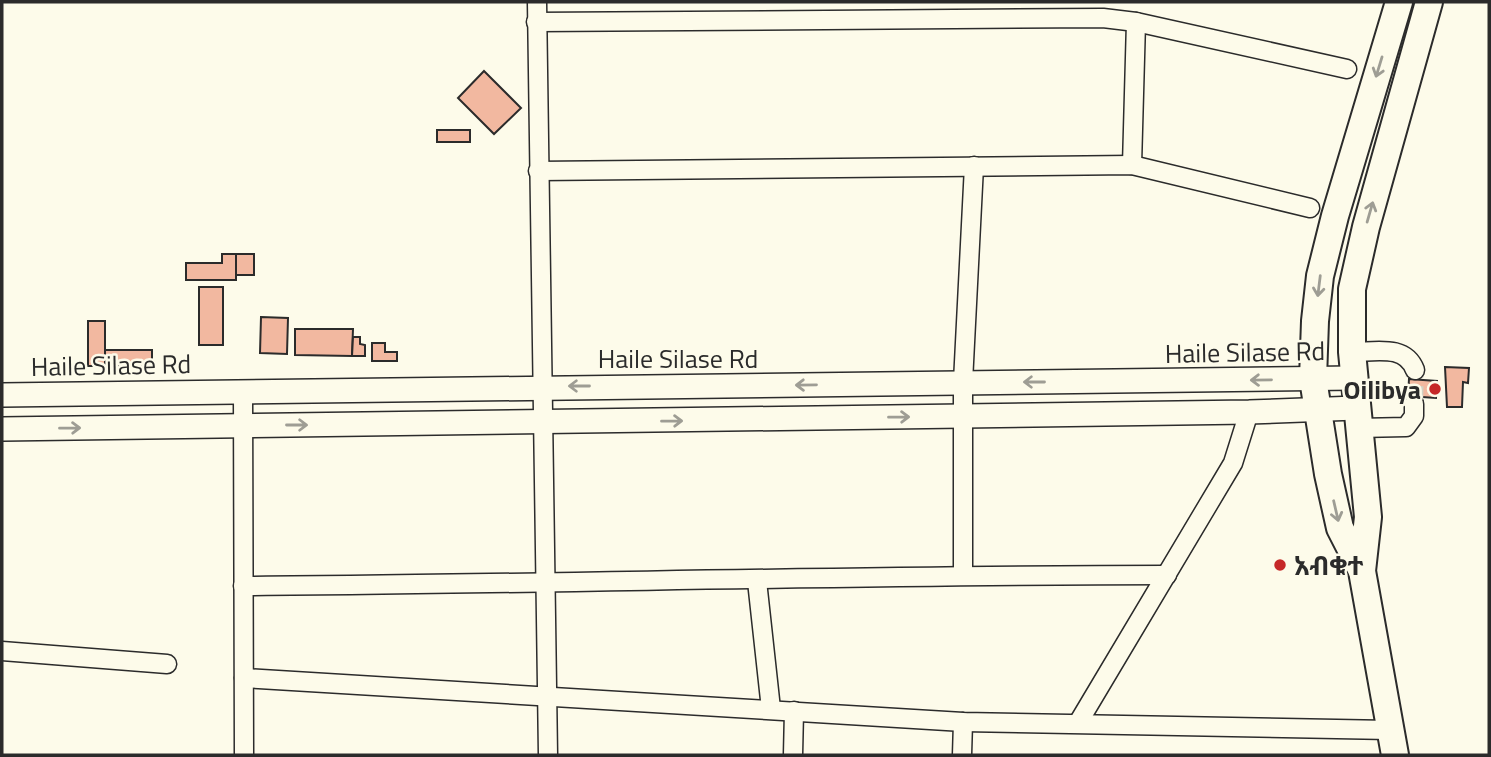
<svg xmlns="http://www.w3.org/2000/svg" width="1491" height="757" font-family="'Titillium Web','Noto Sans Ethiopic',sans-serif">
  <style>
    .building { fill: #f2b8a0; stroke: #2b2b2b; stroke-width: 2 }
    .lines { fill: none; stroke-linecap: round; stroke-linejoin: round }
    .minor-tunnel { stroke: #d3d1c4; stroke-width: 18; stroke-dasharray: 18 9; stroke-linecap: butt }
    .minor-casing { stroke: #2b2b2b; stroke-width: 21 }
    .major-casing { stroke: #2b2b2b; stroke-width: 26 }
    .highway-casing { stroke: #2b2b2b; stroke-width: 30 }
    .minor { stroke: #fdfbea; stroke-width: 18 }
    .major { stroke: #fdfbea; stroke-width: 23 }
    .highway { stroke: #fdfbea; stroke-width: 26 }
    .oneway { stroke: #9e9d94 }
    .poi-dot { fill: #c62828; stroke: #fdfbea; stroke-width: 2.5 }
    .labels { text-anchor: middle; dominant-baseline: central; stroke-width: 5; stroke-linejoin: round; paint-order: stroke }
    .street-label { font-size: 26px; fill: #2b2b2b; stroke: #fdfbea }
    .poi-label { font-size: 26px; font-weight: bold; fill: #2b2b2b; stroke: #fdfbea; text-anchor: end }
  </style>
  <rect width="100%" height="100%" fill="#fdfbea"/>
  <!-- building -->
  <g class="building">
    <path d="M 484,71 L 521,108 L 494,134 L 458,98 Z"/>
    <rect x="437" y="130" width="33" height="12"/>
    <path d="M 222,254 L 236,254 L 236,280 L 186,280 L 186,263 L 222,263 Z"/>
    <rect x="236" y="254" width="18" height="21"/>
    <rect x="199" y="287" width="24" height="58"/>
    <path d="M 261,317 L 288,318 L 287,354 L 260,353 Z"/>
    <rect x="88" y="321" width="17" height="45"/>
    <path d="M 295,329 L 353,329 L 352,356 L 295,355 Z"/>
    <path d="M 353,337 L 360,337 L 360,344 L 365,345 L 365,356 L 352,356 Z"/>
    <path d="M 372,343 L 385,343 L 385,352 L 397,352 L 397,361 L 372,361 Z"/>
    <rect x="105" y="350" width="47" height="16"/>
    <path d="M 1445,367 L 1469,368 L 1468,383 L 1463,382 L 1462,407 L 1447,407 Z"/>
    <path d="M 1409,379 L 1437,381 L 1436,398 L 1408,396 Z"/>
  </g>
  <g class="lines">
    <!-- minor-tunnel -->
    <path class="minor-tunnel" d="M 1414,404 L 1415,370"/>
    <!-- minor casing -->
    <g class="minor-casing">
      <g id="minor">
        <path d="M 537,2 L 548,755"/>
        <path d="M 536,22 L 1103,18 L 1136,22 L 1347,69"/>
        <path d="M 1132,165 L 1136,22"/>
        <path d="M 538,171 L 1132,165 L 1310,208"/>
        <path d="M 1352,352 C 1376,352 1405,344 1415,370"/>
        <path d="M 243,391 L 244,755"/>
        <path d="M 1358,428 L 1406,427 L 1414,416 L 1414,404"/>
        <path d="M 963,575 L 963,382 L 974,166"/>
        <path d="M 757,581 L 771,709"/>
        <path d="M 243,586 C 551,584 859,575 1167,575"/>
        <path d="M 2,651 L 167,664"/>
        <path d="M 244,678 L 963,722 L 1390,730"/>
        <path d="M 1078,723 L 1233,463 L 1249,412"/>
        <path d="M 793,755 L 794,711"/>
        <path d="M 962,755 L 963,722"/>
      </g>
    </g>
    <!-- major casing -->
    <g class="major-casing">
      <g id="major">
        <path d="M 2,395 L 1354,378"/>
        <path d="M 2,429 L 1249,412 L 1356,408"/>
      </g>
    </g>
    <!-- highway casing -->
    <g class="highway-casing">
      <g id="highway">
        <path d="M 1362,571 L 1340,528 L 1328,474 L 1313,379 L 1315,321 L 1320,276 L 1335,216 L 1399,2"/>
        <path d="M 1395,755 L 1362,571 L 1368,517 L 1352,352 L 1352,289 L 1366,227 L 1429,2"/>
      </g>
    </g>
    <!-- minor -->
    <use href="#minor" class="minor"/>
    <!-- major -->
    <use href="#major" class="major"/>
    <!-- highway -->
    <use href="#highway" class="highway"/>
  </g>
  <!-- one-way arrows -->
  <defs><path id="oneway-shaft" d="M-6 0H5M1.5-3L5.5 0L1.5 3" fill="none" stroke-width="1.6" stroke-linecap="round" stroke-linejoin="round" transform="scale(1.75)"/></defs>
  <g class="oneway">
    <use href="#oneway-shaft" transform="translate(1379 67) rotate(107)"/>
    <use href="#oneway-shaft" transform="translate(1370 212) rotate(-74)"/>
    <use href="#oneway-shaft" transform="translate(1319 286) rotate(97)"/>
    <use href="#oneway-shaft" transform="translate(1261 380) rotate(179)"/>
    <use href="#oneway-shaft" transform="translate(1034 382) rotate(180)"/>
    <use href="#oneway-shaft" transform="translate(806 385) rotate(179)"/>
    <use href="#oneway-shaft" transform="translate(579 386) rotate(-180)"/>
    <use href="#oneway-shaft" transform="translate(899 417) rotate(-1)"/>
    <use href="#oneway-shaft" transform="translate(672 421) rotate(-1)"/>
    <use href="#oneway-shaft" transform="translate(297 425)"/>
    <use href="#oneway-shaft" transform="translate(70 428) rotate(-1)"/>
    <use href="#oneway-shaft" transform="translate(1336 511) rotate(77)"/>
  </g>
  <!-- markers -->
  <g class="poi-dot">
    <circle cx="1435" cy="389" r="7"/>
    <circle cx="1280" cy="565" r="7"/>
  </g>
  <g class="labels">
    <!-- street labels -->
    <g class="street-label">
      <text transform="translate(1245 352) rotate(-1)">Haile Silase Rd</text>
      <text x="678" y="358">Haile Silase Rd</text>
      <text transform="translate(111 365) rotate(-1)">Haile Silase Rd</text>
    </g>
    <!-- poi labels -->
    <g class="poi-label">
      <text x="1421" y="389">Oilibya</text>
      <text x="1294" y="565" text-anchor="start">አብቁተ</text>
    </g>
  </g>
  <!-- border -->
  <rect width="1491" height="757" fill="none" stroke="#2b2b2b" stroke-width="7"/>
</svg>
